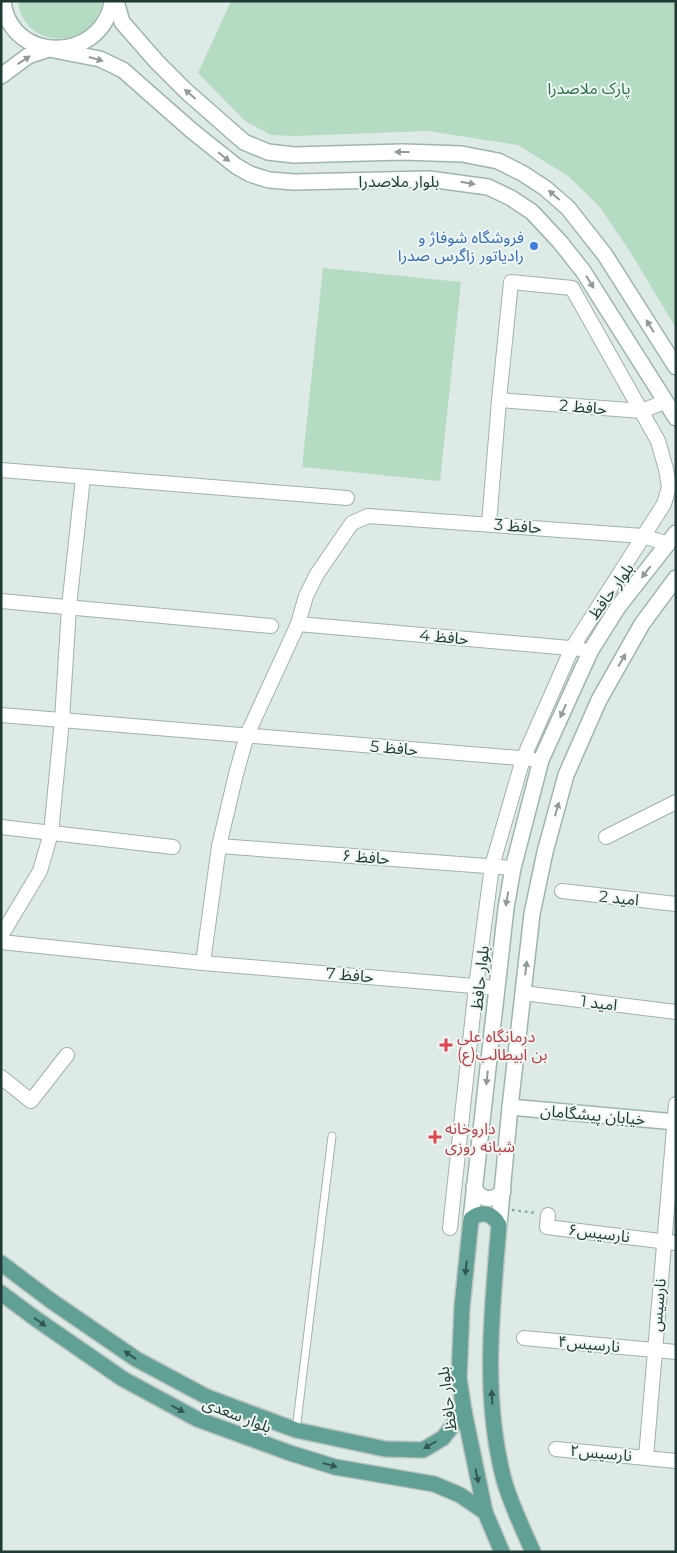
<svg xmlns="http://www.w3.org/2000/svg" width="677" height="1553" font-family="Montserrat,'Noto Sans Arabic',sans-serif">
  <style>
    .green { fill: #b6dbc3 }
    .lines { fill: none; stroke-linecap: round; stroke-linejoin: round }
    .lane-casing { stroke: #a1b1ac; stroke-width: 9 }
    .street-casing { stroke: #a1b1ac; stroke-width: 16 }
    .secondary-casing { stroke: #9db5ae; stroke-width: 18 }
    .primary-casing { stroke: #bcc4c2; stroke-width: 18 }
    .path { stroke: #7eada2; stroke-width: 2.5; stroke-dasharray: 2.5 4; stroke-linecap: butt }
    .lane { stroke: #fff; stroke-width: 7 }
    .street { stroke: #fff; stroke-width: 14 }
    .secondary { stroke: #fff; stroke-width: 15 }
    .primary { stroke: #61a095; stroke-width: 15 }
    .oneway { fill: #8f9c9a }
    .oneway2 { fill: #335851 }
    .shop-dot { fill: #3f7fe0; stroke: #eef6f3; stroke-width: 2 }
    .health-dot { fill: #e0444e; stroke: #eef6f3; stroke-width: 2 }
    .labels { text-anchor: middle; dominant-baseline: central; stroke-width: 4; stroke-linejoin: round; paint-order: stroke }
    .park-label { font-size: 16px; fill: #29704a; stroke: #eef6f3 }
    .street-label { font-size: 16px; fill: #1f3934; stroke: #eef6f3 }
    .shop-label { font-size: 16px; fill: #366cbe; stroke: #eef6f3; text-anchor: end }
    .health-label { font-size: 16px; fill: #be3a42; stroke: #eef6f3; text-anchor: start }
  </style>
  <rect width="100%" height="100%" fill="#deeae5"/>
  <!-- green -->
  <g class="green">
    <path d="M 18,1 L 102,1 C 95,51 23,51 18,1 Z"/>
    <path d="M 231,1 L 676,1 L 676,328 L 629,250 L 599,206 L 568,176 L 518,145 L 427,131 L 295,136 L 271,135 L 245,121 L 198,73 Z"/>
    <path d="M 323,268 L 461,282 L 440,481 L 302,467 Z"/>
  </g>
  <g class="lines">
    <!-- lane casing -->
    <g class="lane-casing">
      <path id="lane" d="M 296,1430 L 332,1136"/>
    </g>
    <!-- street casing -->
    <g class="street-casing">
      <g id="street">
        <path d="M 499,400 L 642,411 L 664,402"/>
        <path d="M 1,470 L 347,498"/>
        <path d="M 1,601 L 271,626"/>
        <path d="M 298,624 L 581,649"/>
        <path d="M 1,715 L 531,759"/>
        <path d="M 1,827 L 173,847"/>
        <path d="M 606,837 L 676,802"/>
        <path d="M 219,846 L 513,868"/>
        <path d="M 562,891 L 676,904"/>
        <path d="M 1,936 L 40,871 L 51,833 L 62,720 L 69,607 L 83,477"/>
        <path d="M 1,942 L 203,963 L 497,988"/>
        <path d="M 203,963 L 219,846 L 236,774 L 247,735 L 298,624 L 306,596 L 317,574 L 352,523 L 368,516 L 643,536 L 668,544"/>
        <path d="M 523,993 L 676,1012"/>
        <path d="M 1,1077 L 31,1101 L 67,1055"/>
        <path d="M 548,1215 L 547,1227 L 676,1243"/>
        <path d="M 450,1228 L 476,986 L 492,866 L 523,759 L 572,648 L 664,504 L 669,487 L 666,469 L 658,441 L 572,288 L 511,282 L 499,400 L 489,524"/>
        <path d="M 524,1338 L 676,1352"/>
        <path d="M 556,1449 L 676,1461"/>
        <path d="M 646,1457 L 676,1104"/>
      </g>
    </g>
    <!-- secondary casing -->
    <g class="secondary-casing">
      <g id="secondary">
        <path d="M 3,1 C 8,52 73,64 102,26 C 107,19 111,10 112,1"/>
        <path d="M 116,1 L 122,22 L 156,61 L 186,91 L 244,142 L 268,152 L 294,155 L 402,152 L 462,154 L 498,161 L 522,173 L 545,188 L 568,208 L 605,255 L 676,367"/>
        <path d="M 1,76 L 28,56 L 49,49 L 100,59 L 123,70 L 191,130 L 236,166 L 250,174 L 269,180 L 294,182 L 429,179 L 488,187 L 511,198 L 532,212 L 560,242 L 583,271 L 676,418"/>
        <path d="M 510,1107 L 676,1122"/>
        <path d="M 474,1187 C 480,1201 494,1202 503,1191"/>
        <path d="M 471,1219 L 506,908 L 513,868 L 541,760 L 575,685 L 591,650 L 618,607 L 676,533"/>
        <path d="M 499,1225 L 510,1107 L 532,914 L 545,852 L 566,775 L 599,700 L 642,624 L 676,578"/>
      </g>
    </g>
    <!-- primary casing -->
    <g class="primary-casing">
      <g id="primary">
        <path d="M 1,1263 L 50,1300 L 136,1359 L 207,1397 L 296,1430 L 385,1449 L 423,1450 L 443,1438 L 464,1411"/>
        <path d="M 1,1293 L 36,1319 L 123,1379 L 197,1419 L 290,1453 L 335,1467 L 434,1484 L 460,1495 L 485,1512"/>
        <path d="M 502,1552 L 485,1512 L 464,1411 L 459,1378 L 462,1307 L 471,1219 C 482,1210 492,1213 499,1225 C 492,1310 482,1397 504,1480 C 511,1505 523,1529 533,1552"/>
      </g>
    </g>
    <!-- path -->
    <path class="path" d="M 512,1210 L 536,1213"/>
    <!-- lane -->
    <use href="#lane" class="lane"/>
    <!-- street -->
    <use href="#street" class="street"/>
    <!-- secondary -->
    <use href="#secondary" class="secondary"/>
    <!-- primary -->
    <use href="#primary" class="primary"/>
  </g>
  <!-- one-way arrows -->
  <defs><path id="oneway-solid" d="M-6-.8H1V-3.2L6.5 0L1 3.2V.8H-6Z" transform="scale(1.25)"/></defs>
  <g class="oneway">
    <use href="#oneway-solid" transform="translate(96 59) rotate(16)"/>
    <use href="#oneway-solid" transform="translate(24 60) rotate(-33)"/>
    <use href="#oneway-solid" transform="translate(190 94) rotate(-139)"/>
    <use href="#oneway-solid" transform="translate(402 152) rotate(-180)"/>
    <use href="#oneway-solid" transform="translate(224 157) rotate(39)"/>
    <use href="#oneway-solid" transform="translate(468 183) rotate(10)"/>
    <use href="#oneway-solid" transform="translate(554 195) rotate(-139)"/>
    <use href="#oneway-solid" transform="translate(590 282) rotate(58)"/>
    <use href="#oneway-solid" transform="translate(650 326) rotate(-122)"/>
    <use href="#oneway-solid" transform="translate(646 572) rotate(128)"/>
    <use href="#oneway-solid" transform="translate(622 660) rotate(-61)"/>
    <use href="#oneway-solid" transform="translate(563 711) rotate(114)"/>
    <use href="#oneway-solid" transform="translate(557 809) rotate(-74)"/>
    <use href="#oneway-solid" transform="translate(507 899) rotate(100)"/>
    <use href="#oneway-solid" transform="translate(526 968) rotate(-83)"/>
    <use href="#oneway-solid" transform="translate(487 1078) rotate(96)"/>
  </g>
  <g class="oneway2">
    <use href="#oneway-solid" transform="translate(466 1268) rotate(96)"/>
    <use href="#oneway-solid" transform="translate(40 1322) rotate(35)"/>
    <use href="#oneway-solid" transform="translate(130 1355) rotate(-146)"/>
    <use href="#oneway-solid" transform="translate(492 1397) rotate(-93)"/>
    <use href="#oneway-solid" transform="translate(178 1409) rotate(28)"/>
    <use href="#oneway-solid" transform="translate(430 1445) rotate(150)"/>
    <use href="#oneway-solid" transform="translate(330 1465) rotate(16)"/>
    <use href="#oneway-solid" transform="translate(477 1476) rotate(78)"/>
  </g>
  <!-- markers -->
  <circle class="shop-dot" cx="534" cy="246" r="5"/>
  <g class="health-dot">
    <path d="M443.5 1037.5h5v5h5v5h-5v5h-5v-5h-5v-5h5z"/>
    <path d="M432.5 1129.5h5v5h5v5h-5v5h-5v-5h-5v-5h5z"/>
  </g>
  <g class="labels">
    <!-- park labels -->
    <g class="park-label">
      <text x="589" y="88">پارک ملاصدرا</text>
    </g>
    <!-- street labels -->
    <g class="street-label">
      <text x="399" y="181">بلوار ملاصدرا</text>
      <text transform="translate(583 407) rotate(5)">حافظ 2</text>
      <text transform="translate(518 526) rotate(4)">حافظ 3</text>
      <text transform="translate(611 591) rotate(-54)">بلوار حافظ</text>
      <text transform="translate(444 637) rotate(5)">حافظ 4</text>
      <text transform="translate(394 748) rotate(5)">حافظ 5</text>
      <text transform="translate(366 857) rotate(4)">حافظ ۶</text>
      <text transform="translate(619 898) rotate(6)">امید 2</text>
      <text transform="translate(350 975) rotate(5)">حافظ 7</text>
      <text transform="translate(480 978) rotate(-84)">بلوار حافظ</text>
      <text transform="translate(599 1003) rotate(7)">امید 1</text>
      <text transform="translate(593 1115) rotate(5)">خیابان پیشگامان</text>
      <text transform="translate(599 1233) rotate(7)">نارسیس۶</text>
      <text transform="translate(658 1305) rotate(-85)">نارسیس</text>
      <text transform="translate(589 1344) rotate(5)">نارسیس۴</text>
      <text transform="translate(447 1399) rotate(-97)">بلوار حافظ</text>
      <text transform="translate(237 1415) rotate(21)">بلوار سعدی</text>
      <text transform="translate(601 1453) rotate(5)">نارسیس۲</text>
    </g>
    <!-- shop labels -->
    <g class="shop-label">
      <text x="524" y="237">فروشگاه شوفاژ و<tspan x="524" dy="18">رادیاتور زاگرس صدرا</tspan></text>
    </g>
    <!-- health labels -->
    <g class="health-label">
      <text x="457" y="1036">درمانگاه علی<tspan x="457" dy="18">بن ابیطالب(ع)</tspan></text>
      <text x="445" y="1128">داروخانه<tspan x="445" dy="18">شبانه روزی</tspan></text>
    </g>
  </g>
  <!-- border -->
  <rect width="677" height="1553" fill="none" stroke="#1f3934" stroke-width="5"/>
</svg>
